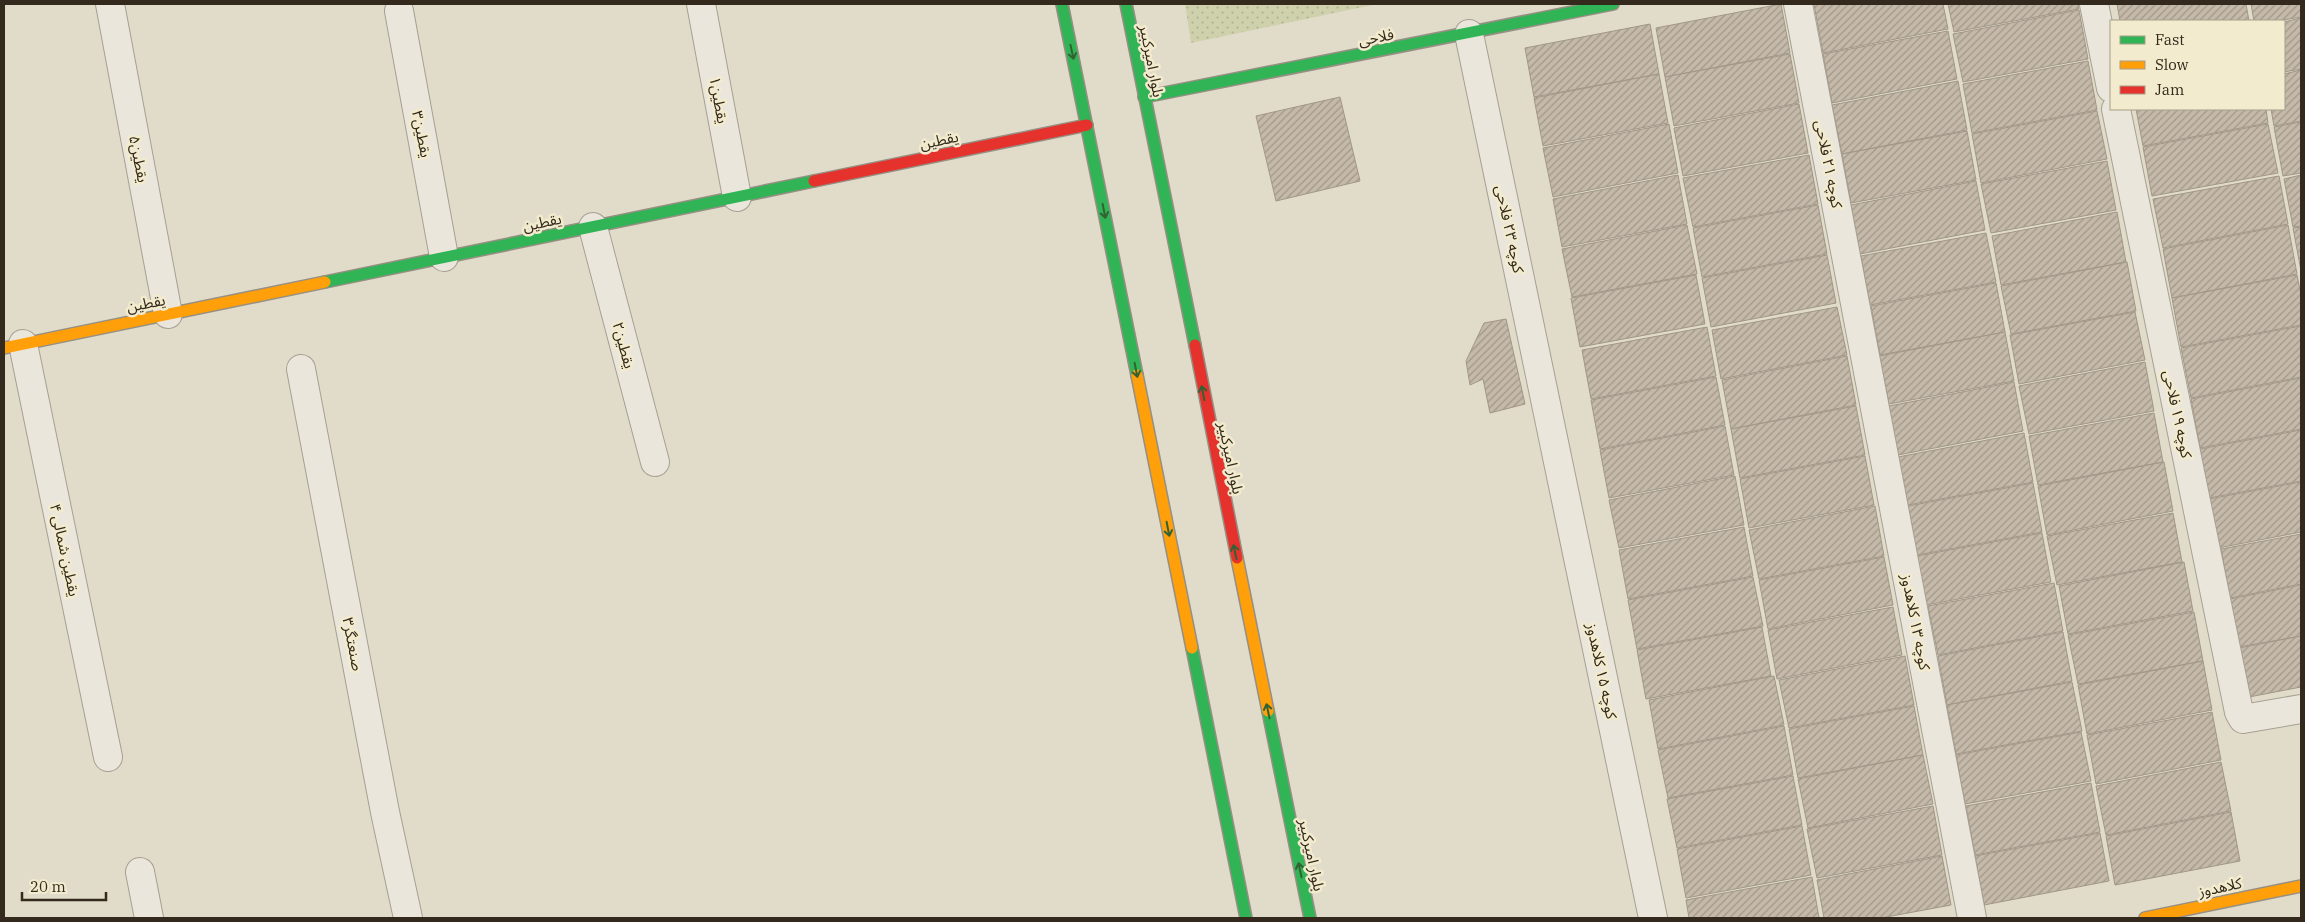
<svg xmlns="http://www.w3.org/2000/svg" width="2305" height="922" font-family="'IBM Plex Serif','Noto Sans Arabic',serif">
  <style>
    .park { fill: url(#park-dots) }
    .building { fill: url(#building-hatch); stroke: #a19789 }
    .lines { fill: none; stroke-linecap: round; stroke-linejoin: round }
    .street-casing { stroke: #a6a093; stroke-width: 30 }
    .fast-casing { stroke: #968f83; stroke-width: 14 }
    .slow-casing { stroke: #968f83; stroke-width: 14 }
    .jam-casing { stroke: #968f83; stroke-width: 14 }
    .street { stroke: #eae6db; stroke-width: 28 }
    .fast { stroke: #30b455; stroke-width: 11 }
    .slow { stroke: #ff9f0a; stroke-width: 11 }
    .jam { stroke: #e5322d; stroke-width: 11 }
    .oneway { stroke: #326133 }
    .labels { text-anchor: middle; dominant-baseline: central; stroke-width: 5; stroke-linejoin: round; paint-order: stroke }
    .street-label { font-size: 15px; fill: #33291c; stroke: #f3ebce }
  </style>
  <defs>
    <pattern id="park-dots" width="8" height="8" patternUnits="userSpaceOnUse" patternTransform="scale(1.25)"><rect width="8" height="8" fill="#ced1ac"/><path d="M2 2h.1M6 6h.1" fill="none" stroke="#b1b393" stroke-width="1.8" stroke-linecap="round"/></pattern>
    <pattern id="building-hatch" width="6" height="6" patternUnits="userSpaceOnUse" patternTransform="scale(1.25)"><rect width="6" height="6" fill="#c5baaa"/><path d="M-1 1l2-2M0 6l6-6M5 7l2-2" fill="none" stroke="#a1978a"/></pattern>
  </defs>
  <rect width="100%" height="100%" fill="#e1dbc9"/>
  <!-- park -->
  <path class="park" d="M 1185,4 L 1377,4 L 1191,43 Z"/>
  <!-- building -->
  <g class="building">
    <path d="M 1781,4 L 1790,53 L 1665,77 L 1656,28 Z"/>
    <path d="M 1814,4 L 1943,4 L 1948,29 L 1823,53 Z"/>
    <path d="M 1948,4 L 2078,4 L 2079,9 L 1954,32 Z"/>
    <path d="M 2117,4 L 2246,4 L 2249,21 L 2120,21 Z"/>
    <path d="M 2251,4 L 2301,4 L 2301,17 L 2277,21 L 2254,21 Z"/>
    <path d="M 2079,10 L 2088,59 L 1963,82 L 1953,34 Z"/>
    <path d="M 2301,18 L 2301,69 L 2284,72 L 2284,22 Z"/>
    <path d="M 1650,24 L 1659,74 L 1534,97 L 1525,48 Z"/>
    <path d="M 1948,31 L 1957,79 L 1832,103 L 1823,54 Z"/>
    <path d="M 1790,54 L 1799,103 L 1674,126 L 1665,77 Z"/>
    <path d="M 2088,61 L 2097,110 L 1972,133 L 1963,84 Z"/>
    <path d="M 2301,70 L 2301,121 L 2274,126 L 2271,109 L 2284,109 L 2284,74 Z"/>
    <path d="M 1659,74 L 1668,123 L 1543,146 L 1534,98 Z"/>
    <path d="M 1958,81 L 1967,130 L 1842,154 L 1832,105 Z"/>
    <path d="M 1340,97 L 1360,181 L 1276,201 L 1256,116 Z"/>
    <path d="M 1799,104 L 1808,153 L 1683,176 L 1674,128 Z"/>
    <path d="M 2136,109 L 2266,109 L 2268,123 L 2143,146 Z"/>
    <path d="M 2097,111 L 2107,159 L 1981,183 L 1972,134 Z"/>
    <path d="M 2301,122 L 2301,173 L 2283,176 L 2274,127 Z"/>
    <path d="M 1669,124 L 1678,173 L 1553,197 L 1543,148 Z"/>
    <path d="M 2268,124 L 2278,173 L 2152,196 L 2143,147 Z"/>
    <path d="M 1967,131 L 1976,180 L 1851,203 L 1842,154 Z"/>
    <path d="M 1809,155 L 1818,204 L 1693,227 L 1683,178 Z"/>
    <path d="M 2107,161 L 2116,210 L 1991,233 L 1981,184 Z"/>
    <path d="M 1678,175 L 1687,224 L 1562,247 L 1553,199 Z"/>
    <path d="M 2301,175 L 2301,226 L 2293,227 L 2284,179 Z"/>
    <path d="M 2279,176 L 2288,224 L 2163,248 L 2153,199 Z"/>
    <path d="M 1976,181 L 1985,230 L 1860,254 L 1851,205 Z"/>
    <path d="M 1818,205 L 1827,254 L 1702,277 L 1693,228 Z"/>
    <path d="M 2117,212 L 2126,262 L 2001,285 L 1992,236 Z"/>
    <path d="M 1687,225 L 1697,274 L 1572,297 L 1562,249 Z"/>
    <path d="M 2288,225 L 2297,274 L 2172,298 L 2163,249 Z"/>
    <path d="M 2301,227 L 2301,271 L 2293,228 Z"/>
    <path d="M 1986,233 L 1996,282 L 1870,305 L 1861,256 Z"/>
    <path d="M 1827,255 L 1836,303 L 1711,327 L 1702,278 Z"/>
    <path d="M 2127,262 L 2136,311 L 2011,334 L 2001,286 Z"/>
    <path d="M 1696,275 L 1705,324 L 1580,347 L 1571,298 Z"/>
    <path d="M 2297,275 L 2301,295 L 2301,325 L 2181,347 L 2172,298 Z"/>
    <path d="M 1996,283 L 2005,332 L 1880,355 L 1871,306 Z"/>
    <path d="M 1837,307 L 1847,355 L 1721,379 L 1712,330 Z"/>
    <path d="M 2135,312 L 2145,360 L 2019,384 L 2010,335 Z"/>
    <path d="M 1506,319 L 1525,404 L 1490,413 L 1483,379 L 1470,385 L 1466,361 L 1484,323 Z"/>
    <path d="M 2301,326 L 2301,377 L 2191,398 L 2181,348 Z"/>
    <path d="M 1707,327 L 1716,376 L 1591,399 L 1582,350 Z"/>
    <path d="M 2005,332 L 2014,381 L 1889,404 L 1879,356 Z"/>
    <path d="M 1847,356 L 1856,405 L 1731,429 L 1722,380 Z"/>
    <path d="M 2145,362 L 2154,411 L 2029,434 L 2019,386 Z"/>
    <path d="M 1716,377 L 1725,425 L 1600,449 L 1591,400 Z"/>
    <path d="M 2301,378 L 2301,429 L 2200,448 L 2191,399 Z"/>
    <path d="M 2014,382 L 2023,431 L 1898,455 L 1889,406 Z"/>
    <path d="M 1856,406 L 1865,455 L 1740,478 L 1731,429 Z"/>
    <path d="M 2154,413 L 2163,462 L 2038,485 L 2029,436 Z"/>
    <path d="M 1725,426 L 1734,475 L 1609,498 L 1600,450 Z"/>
    <path d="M 2301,430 L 2301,481 L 2209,498 L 2200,449 Z"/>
    <path d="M 2024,433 L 2033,482 L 1908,505 L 1898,457 Z"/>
    <path d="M 1865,456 L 1874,505 L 1749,528 L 1740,479 Z"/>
    <path d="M 2164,462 L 2173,511 L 2047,535 L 2038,486 Z"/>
    <path d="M 1735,476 L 1744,525 L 1619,548 L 1609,500 Z"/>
    <path d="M 2301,482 L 2301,532 L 2218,548 L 2209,499 Z"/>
    <path d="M 2033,483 L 2042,532 L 1917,555 L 1908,506 Z"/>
    <path d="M 1875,506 L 1884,556 L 1759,579 L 1749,530 Z"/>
    <path d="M 2173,513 L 2182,562 L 2057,585 L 2047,536 Z"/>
    <path d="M 1744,527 L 1753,576 L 1628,599 L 1619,550 Z"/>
    <path d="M 2042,533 L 2051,582 L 1926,605 L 1917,556 Z"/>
    <path d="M 2301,534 L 2301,584 L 2230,598 L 2221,549 Z"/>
    <path d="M 1884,557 L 1893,605 L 1768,629 L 1759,580 Z"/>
    <path d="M 2184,562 L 2193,611 L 2068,634 L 2059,586 Z"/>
    <path d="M 1753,577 L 1763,626 L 1637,649 L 1628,600 Z"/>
    <path d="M 2054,583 L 2063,631 L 1938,655 L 1928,606 Z"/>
    <path d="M 2301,585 L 2301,636 L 2239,647 L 2230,599 Z"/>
    <path d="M 1893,607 L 1902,655 L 1777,679 L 1768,630 Z"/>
    <path d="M 2194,612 L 2203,661 L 2078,684 L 2068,635 Z"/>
    <path d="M 1762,627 L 1771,676 L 1646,699 L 1637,650 Z"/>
    <path d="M 2063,632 L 2072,681 L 1947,705 L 1938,656 Z"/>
    <path d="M 2301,636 L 2301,687 L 2249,697 L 2239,648 Z"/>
    <path d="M 1905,656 L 1914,705 L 1789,728 L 1779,680 Z"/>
    <path d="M 2203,661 L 2212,710 L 2087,734 L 2078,685 Z"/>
    <path d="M 1774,676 L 1784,725 L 1658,749 L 1649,700 Z"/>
    <path d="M 2072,682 L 2082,731 L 1956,754 L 1947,705 Z"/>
    <path d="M 1914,706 L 1923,755 L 1798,778 L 1789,729 Z"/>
    <path d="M 2212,712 L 2221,760 L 2096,784 L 2087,735 Z"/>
    <path d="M 1784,726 L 1793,775 L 1668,798 L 1658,750 Z"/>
    <path d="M 2081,732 L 2091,781 L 1965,804 L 1956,755 Z"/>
    <path d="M 1923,755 L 1933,804 L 1808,828 L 1798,779 Z"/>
    <path d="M 2221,762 L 2231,811 L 2106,835 L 2096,786 Z"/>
    <path d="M 1793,776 L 1802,825 L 1677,848 L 1667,799 Z"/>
    <path d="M 2091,783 L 2100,832 L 1975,855 L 1966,806 Z"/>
    <path d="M 1933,806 L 1942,855 L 1817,878 L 1807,829 Z"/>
    <path d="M 2231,812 L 2240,861 L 2115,885 L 2106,836 Z"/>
    <path d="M 1802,826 L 1811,875 L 1686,898 L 1677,849 Z"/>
    <path d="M 2100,833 L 2109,881 L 1984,905 L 1975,856 Z"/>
    <path d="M 1942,856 L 1951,905 L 1881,918 L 1824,918 L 1817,880 Z"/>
    <path d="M 1812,877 L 1819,918 L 1689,918 L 1686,900 Z"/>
  </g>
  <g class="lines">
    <!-- street casing -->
    <g class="street-casing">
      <g id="street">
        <path d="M 110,4 L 168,314"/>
        <path d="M 701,4 L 737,197"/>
        <path d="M 1798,4 L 1972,918"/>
        <path d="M 2094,4 L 2111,88"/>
        <path d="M 399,11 L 444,257"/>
        <path d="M 1469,34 L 1653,918"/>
        <path d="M 2116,109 L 2239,712 L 2243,719 L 2301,709"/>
        <path d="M 593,227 L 655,462"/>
        <path d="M 23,344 L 108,757"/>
        <path d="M 301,369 L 385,812 L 408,918"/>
        <path d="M 140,872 L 149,918"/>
      </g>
    </g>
    <!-- fast casing -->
    <g class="fast-casing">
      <g id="fast">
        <path d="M 1062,4 L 1137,375"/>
        <path d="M 1126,4 L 1195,345"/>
        <path d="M 1144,97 L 1613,4"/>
        <path d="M 325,282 L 814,181"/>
        <path d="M 1192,648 L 1246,918"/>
        <path d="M 1268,711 L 1310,918"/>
      </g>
    </g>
    <!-- slow casing -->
    <g class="slow-casing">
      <g id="slow">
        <path d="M 4,348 L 325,282"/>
        <path d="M 1137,375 L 1192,648"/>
        <path d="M 1237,558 L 1268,711"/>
        <path d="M 2145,918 L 2301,886"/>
      </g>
    </g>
    <!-- jam casing -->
    <g class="jam-casing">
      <g id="jam">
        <path d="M 814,181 L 1087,125"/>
        <path d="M 1195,345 L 1237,558"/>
      </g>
    </g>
    <!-- street -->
    <use href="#street" class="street"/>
    <!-- fast -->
    <use href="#fast" class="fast"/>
    <!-- slow -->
    <use href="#slow" class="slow"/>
    <!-- jam -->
    <use href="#jam" class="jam"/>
  </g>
  <!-- one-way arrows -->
  <defs><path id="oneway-shaft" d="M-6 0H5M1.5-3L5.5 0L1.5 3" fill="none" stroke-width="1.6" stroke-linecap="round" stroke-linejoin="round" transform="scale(1.25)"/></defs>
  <g class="oneway">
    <use href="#oneway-shaft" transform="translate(1072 52) rotate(78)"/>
    <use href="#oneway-shaft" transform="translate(1104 211) rotate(79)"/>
    <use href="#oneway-shaft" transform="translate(1136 370) rotate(79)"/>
    <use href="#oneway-shaft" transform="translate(1203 393) rotate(-101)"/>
    <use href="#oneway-shaft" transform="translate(1168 529) rotate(79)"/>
    <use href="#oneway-shaft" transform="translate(1235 552) rotate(-102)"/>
    <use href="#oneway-shaft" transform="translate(1268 711) rotate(-102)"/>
    <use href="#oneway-shaft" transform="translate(1300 870) rotate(-102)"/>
  </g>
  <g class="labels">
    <!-- street labels -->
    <g class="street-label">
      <text transform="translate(1376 37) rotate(-11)">فلاحی</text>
      <text transform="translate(1152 61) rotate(79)">بلوار امیرکبیر</text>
      <text transform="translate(719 100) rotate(80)">یقطین۱</text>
      <text transform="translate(422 134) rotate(79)">یقطین۳</text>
      <text transform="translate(939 140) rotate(-12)">یقطین</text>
      <text transform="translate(139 159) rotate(79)">یقطین۵</text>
      <text transform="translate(1829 164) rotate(79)">کوچه ۲۱ فلاحی</text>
      <text transform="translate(542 222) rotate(-12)">یقطین</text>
      <text transform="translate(1510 229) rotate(78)">کوچه ۲۳ فلاحی</text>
      <text transform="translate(146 303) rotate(-11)">یقطین</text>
      <text transform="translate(624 345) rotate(75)">یقطین۲</text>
      <text transform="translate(2178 414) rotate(78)">کوچه ۱۹ فلاحی</text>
      <text transform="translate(1231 458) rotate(78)">بلوار امیرکبیر</text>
      <text transform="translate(65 550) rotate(78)">یقطین شمالی ۴</text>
      <text transform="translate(1916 622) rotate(79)">کوچه ۱۳ کلاهدوز</text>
      <text transform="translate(353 644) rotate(79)">صنعتگر۳</text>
      <text transform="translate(1602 671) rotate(78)">کوچه ۱۵ کلاهدوز</text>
      <text transform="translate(1312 855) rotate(78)">بلوار امیرکبیر</text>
      <text transform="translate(2220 887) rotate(-12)">کلاهدوز</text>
    </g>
  </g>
  <!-- border -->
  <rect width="2305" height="922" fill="none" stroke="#33291c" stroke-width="10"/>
  <!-- legend -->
  <rect x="2110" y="20" width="175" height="90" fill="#f3ebce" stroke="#a69d87"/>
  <rect x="2120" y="36" width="25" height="8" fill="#30b455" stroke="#a69d87"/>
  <text x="2155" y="45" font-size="15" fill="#33291c">Fast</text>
  <rect x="2120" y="61" width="25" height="8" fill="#ff9f0a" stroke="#a69d87"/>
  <text x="2155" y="70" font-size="15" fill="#33291c">Slow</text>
  <rect x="2120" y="86" width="25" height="8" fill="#e5322d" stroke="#a69d87"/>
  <text x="2155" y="95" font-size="15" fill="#33291c">Jam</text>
  <!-- scale -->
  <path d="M22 892v8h84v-8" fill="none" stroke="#33291c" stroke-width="2.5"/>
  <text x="30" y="892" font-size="15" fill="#33291c" stroke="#f3ebce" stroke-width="4" paint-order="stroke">20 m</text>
</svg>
